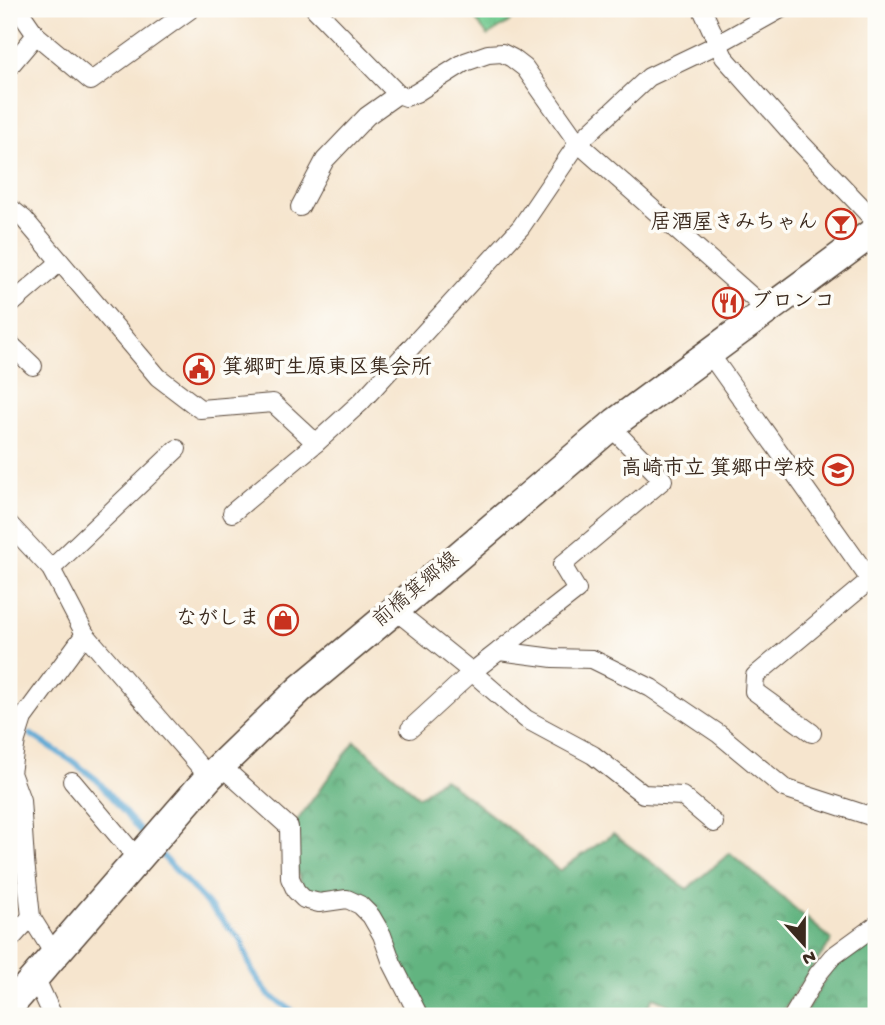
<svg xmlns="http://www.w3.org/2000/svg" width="885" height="1025" font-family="'Gochi Hand','Klee One',sans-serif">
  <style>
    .grass { fill: url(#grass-tufts); stroke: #5a7e5a; stroke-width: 2 }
    .forest { fill: url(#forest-crowns); stroke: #4e6f4f; stroke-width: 2 }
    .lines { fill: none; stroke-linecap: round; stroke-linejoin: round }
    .stream { stroke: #59a5d2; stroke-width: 6 }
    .minor-casing { stroke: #574638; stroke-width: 20 }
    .primary-casing { stroke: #574638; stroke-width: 31 }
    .minor { stroke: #fff; stroke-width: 18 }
    .primary { stroke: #fff; stroke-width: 28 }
    .labels { text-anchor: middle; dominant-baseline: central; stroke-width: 7; stroke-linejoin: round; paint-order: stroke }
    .poi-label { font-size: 21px; font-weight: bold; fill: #3b2a1e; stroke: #fdfcf7; text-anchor: end }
    .street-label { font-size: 21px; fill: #3b2a1e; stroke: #fdfcf7 }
  </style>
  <defs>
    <pattern id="grass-tufts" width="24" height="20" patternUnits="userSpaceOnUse" patternTransform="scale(1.75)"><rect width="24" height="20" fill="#79d297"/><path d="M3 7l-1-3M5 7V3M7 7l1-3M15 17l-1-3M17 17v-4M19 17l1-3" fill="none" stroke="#6ab482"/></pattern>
    <pattern id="forest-crowns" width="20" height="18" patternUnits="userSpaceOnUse" patternTransform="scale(1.75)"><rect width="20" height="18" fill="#62b480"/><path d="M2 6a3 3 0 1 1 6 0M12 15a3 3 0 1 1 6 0" fill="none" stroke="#529368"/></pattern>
  </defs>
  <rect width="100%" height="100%" fill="#fdfcf7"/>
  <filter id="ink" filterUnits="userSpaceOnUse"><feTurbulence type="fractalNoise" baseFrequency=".0143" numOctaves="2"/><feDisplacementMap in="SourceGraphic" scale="14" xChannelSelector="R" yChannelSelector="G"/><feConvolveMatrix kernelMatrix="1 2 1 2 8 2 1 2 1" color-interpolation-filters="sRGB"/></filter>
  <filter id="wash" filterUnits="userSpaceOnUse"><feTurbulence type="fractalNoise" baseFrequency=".00686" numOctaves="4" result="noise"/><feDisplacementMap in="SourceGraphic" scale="28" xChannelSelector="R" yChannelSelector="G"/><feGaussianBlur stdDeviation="1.57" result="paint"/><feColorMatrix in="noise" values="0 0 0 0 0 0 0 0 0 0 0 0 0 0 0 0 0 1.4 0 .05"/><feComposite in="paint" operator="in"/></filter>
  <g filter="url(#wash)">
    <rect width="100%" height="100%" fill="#f6e5ce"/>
    <!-- grass -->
    <path class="grass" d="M 468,9 L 528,9 L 488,36 Z"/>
    <!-- forest -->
    <g class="forest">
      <path d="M 355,741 L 419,797 L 443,778 L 512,831 L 559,871 L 613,834 L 687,889 L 730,853 L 832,940 L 791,998 L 780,1016 L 690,1016 L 654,997 L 643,1016 L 430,1016 L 400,962 L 386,923 L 375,908 L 364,897 L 345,889 L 313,893 L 303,887 L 297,871 L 297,821 Z"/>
      <path d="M 876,934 L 876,1016 L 803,1016 L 831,970 Z"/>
    </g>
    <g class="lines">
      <!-- stream -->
      <g class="stream">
        <path d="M 30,734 L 72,761 L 97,780 L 147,839"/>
        <path d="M 157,850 L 241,940 L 252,971 L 268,994 L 299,1016"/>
      </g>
    </g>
  </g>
  <g filter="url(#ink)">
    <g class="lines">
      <!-- minor casing -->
      <g class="minor-casing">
        <g id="minor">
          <path d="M 315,9 L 398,94 L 406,97 L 416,93 L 465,62 L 488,54 L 502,53 L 512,58 L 525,68 L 578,143 L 767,310"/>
          <path d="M 702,9 L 724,57 L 795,137 L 876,222"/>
          <path d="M 36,35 L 91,81 L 191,9"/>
          <path d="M 9,67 L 36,35 L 18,9"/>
          <path d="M 9,207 L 24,219 L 158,377 L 200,409 L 273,403 L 316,443"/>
          <path d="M 300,207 L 325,160 L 367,116 L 398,94"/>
          <path d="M 9,306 L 60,262"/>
          <path d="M 9,343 L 33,366"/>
          <path d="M 709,353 L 876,588"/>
          <path d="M 232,513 L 316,443 L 361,402 L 521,227 L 578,143 L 649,77 L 718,44 L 781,9"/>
          <path d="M 9,524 L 51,569 L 85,634 L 209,777"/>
          <path d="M 51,569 L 177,449"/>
          <path d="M 395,610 L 472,672 L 577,590 L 562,565 L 663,480 L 610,426"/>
          <path d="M 499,651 L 553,658 L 592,659 L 651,688 L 719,734 L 784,788 L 876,818"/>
          <path d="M 410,729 L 472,672 L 526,719 L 593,755 L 643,794 L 682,796 L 714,823"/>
          <path d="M 812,733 L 754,691 L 755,676 L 870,580"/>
          <path d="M 220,765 L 289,827 L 290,878 L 296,891 L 304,899 L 319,903 L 347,899 L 360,905 L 371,916 L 382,935 L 392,963 L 419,1016"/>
          <path d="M 72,781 L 137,858"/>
          <path d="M 9,941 L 31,917"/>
          <path d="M 54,954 L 31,917 L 25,861 L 21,800 L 11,773 L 16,740 L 23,718 L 85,634"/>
          <path d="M 35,977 L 53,1016"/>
          <path d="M 793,1016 L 818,974 L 832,957 L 876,925"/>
        </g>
      </g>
      <!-- primary casing -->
      <g class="primary-casing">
        <path id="primary" d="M 9,1007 L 209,777 L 300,689 L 401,605 L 616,422 L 876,230"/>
      </g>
      <!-- minor -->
      <use href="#minor" class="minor"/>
      <!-- primary -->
      <use href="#primary" class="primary"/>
    </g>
  </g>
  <!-- icons -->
  <defs>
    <g id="bar-ring" transform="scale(1.575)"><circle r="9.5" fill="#fdfcf7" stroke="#c8321e" stroke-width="1.5"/><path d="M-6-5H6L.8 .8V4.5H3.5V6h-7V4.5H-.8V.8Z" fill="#c8321e"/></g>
    <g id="restaurant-ring" transform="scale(1.575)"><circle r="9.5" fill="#fdfcf7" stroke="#c8321e" stroke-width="1.5"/><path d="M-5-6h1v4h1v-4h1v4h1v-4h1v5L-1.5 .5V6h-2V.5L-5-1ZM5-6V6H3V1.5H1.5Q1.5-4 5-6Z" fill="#c8321e"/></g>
    <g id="civic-ring" transform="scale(1.575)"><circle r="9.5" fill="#fdfcf7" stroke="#c8321e" stroke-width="1.5"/><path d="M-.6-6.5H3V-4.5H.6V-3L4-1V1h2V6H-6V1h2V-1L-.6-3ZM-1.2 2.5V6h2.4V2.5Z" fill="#c8321e"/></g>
    <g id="school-ring" transform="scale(1.575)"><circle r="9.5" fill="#fdfcf7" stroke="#c8321e" stroke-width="1.5"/><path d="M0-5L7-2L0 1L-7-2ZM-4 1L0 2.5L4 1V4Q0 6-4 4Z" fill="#c8321e"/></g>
    <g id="shop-ring" transform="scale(1.575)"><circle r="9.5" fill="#fdfcf7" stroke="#c8321e" stroke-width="1.5"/><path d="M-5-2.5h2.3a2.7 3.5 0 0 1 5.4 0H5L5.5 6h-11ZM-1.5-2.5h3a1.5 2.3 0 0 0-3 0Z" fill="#c8321e"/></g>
  </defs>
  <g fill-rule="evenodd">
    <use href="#bar-ring" x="841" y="224"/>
    <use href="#restaurant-ring" x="728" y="303"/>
    <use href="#civic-ring" x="199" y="369"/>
    <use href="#school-ring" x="838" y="470"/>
    <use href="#shop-ring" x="283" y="620"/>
  </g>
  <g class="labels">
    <!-- poi labels -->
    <g class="poi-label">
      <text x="818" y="224">居酒屋きみちゃん</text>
      <text x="751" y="303" text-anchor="start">ブロンコ</text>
      <text x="222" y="369" text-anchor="start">箕郷町生原東区集会所</text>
      <text x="815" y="470">高崎市立 箕郷中学校</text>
      <text x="260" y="620">ながしま</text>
    </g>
    <!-- street labels -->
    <g class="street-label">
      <text transform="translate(417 591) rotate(-40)">前橋箕郷線</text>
    </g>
  </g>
  <!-- margin -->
  <rect width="885" height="1025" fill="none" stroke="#fdfcf7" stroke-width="35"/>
  <!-- north arrow -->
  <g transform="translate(804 944) rotate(159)" stroke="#fdfcf7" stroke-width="5" paint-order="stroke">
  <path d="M0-5L12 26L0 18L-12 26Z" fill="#3b2a1e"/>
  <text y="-10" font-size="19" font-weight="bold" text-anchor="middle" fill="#3b2a1e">N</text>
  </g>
</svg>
